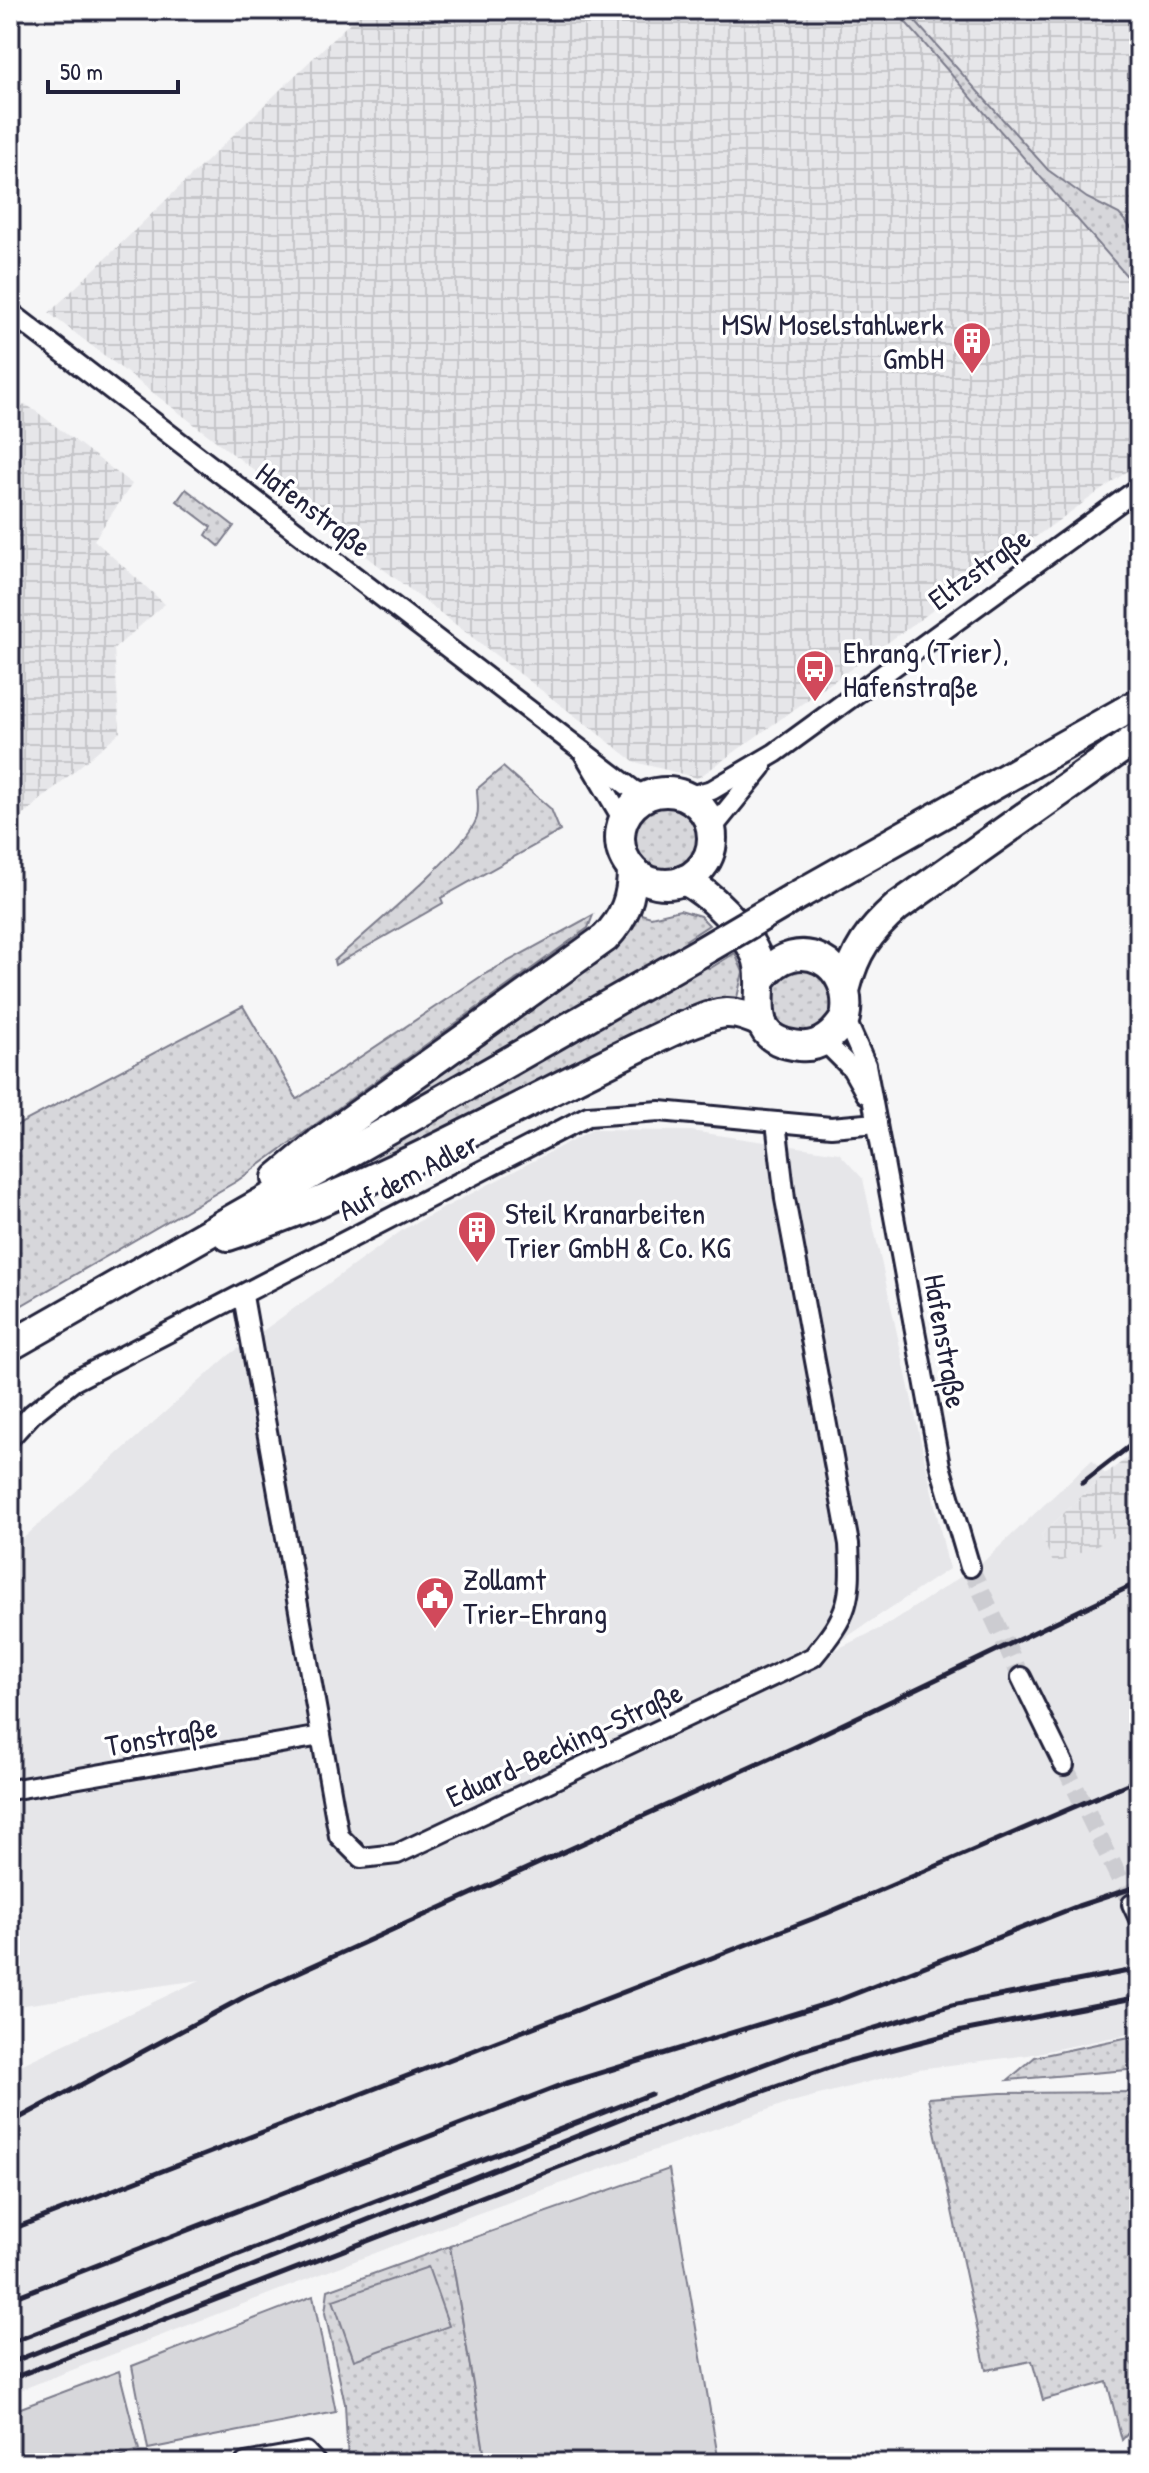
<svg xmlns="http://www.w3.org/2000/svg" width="1149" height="2473" font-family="'Patrick Hand',sans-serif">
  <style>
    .built { fill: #e6e6e9 }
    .industrial { fill: url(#industrial-grid) }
    .grass { fill: url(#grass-dots); stroke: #7c7c8b; stroke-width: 2 }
    .garden { fill: #d7d7db; stroke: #7c7c8b; stroke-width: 2 }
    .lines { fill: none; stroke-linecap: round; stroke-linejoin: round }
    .street-tunnel { stroke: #ccccd1; stroke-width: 18; stroke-dasharray: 18 9; stroke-linecap: butt }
    .street-casing { stroke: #22223b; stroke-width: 24 }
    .primary-casing { stroke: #22223b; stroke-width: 34 }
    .street { stroke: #fff; stroke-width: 18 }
    .primary { stroke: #fff; stroke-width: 28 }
    .rail { stroke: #22223b; stroke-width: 5 }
    .primary-bridge-casing { stroke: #22223b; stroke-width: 34; stroke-linecap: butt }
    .primary-bridge { stroke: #fff; stroke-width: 28 }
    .labels { text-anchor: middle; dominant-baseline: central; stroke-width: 7; stroke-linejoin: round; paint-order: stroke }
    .poi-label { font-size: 30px; fill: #22223b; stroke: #fff; text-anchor: start }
    .street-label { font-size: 30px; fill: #22223b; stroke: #fff }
  </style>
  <defs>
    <pattern id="industrial-grid" width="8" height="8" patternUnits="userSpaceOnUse" patternTransform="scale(2)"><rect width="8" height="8" fill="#e6e6e9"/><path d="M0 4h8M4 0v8" fill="none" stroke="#c5c5c9"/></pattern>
    <pattern id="grass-dots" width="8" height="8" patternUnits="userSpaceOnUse" patternTransform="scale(2)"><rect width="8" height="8" fill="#d7d7db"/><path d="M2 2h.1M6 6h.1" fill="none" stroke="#b8b8bd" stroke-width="1.8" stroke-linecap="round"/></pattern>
  </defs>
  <rect width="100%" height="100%" fill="#f6f6f7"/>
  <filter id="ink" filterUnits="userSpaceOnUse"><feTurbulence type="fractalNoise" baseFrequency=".0125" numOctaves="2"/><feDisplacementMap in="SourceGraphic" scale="16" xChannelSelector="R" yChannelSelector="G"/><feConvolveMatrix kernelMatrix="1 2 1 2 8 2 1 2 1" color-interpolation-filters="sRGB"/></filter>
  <g filter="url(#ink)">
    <!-- built -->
    <path class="built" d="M 592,1130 L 691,1131 L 839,1153 L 863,1179 L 949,1569 L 764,1692 L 808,1672 L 833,1651 L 887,1625 L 983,1562 L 1092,1460 L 1105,1474 L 1041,1535 L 1054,1564 L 1139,1525 L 1139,2032 L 1028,2055 L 918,2069 L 784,2104 L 479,2213 L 10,2394 L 10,2070 L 200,1980 L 17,2006 L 10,1969 L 10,1550 L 228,1356 L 404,1229 Z"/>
    <!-- industrial -->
    <g class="industrial">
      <path d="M 363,10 L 1139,10 L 1139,463 L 698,778 L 635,762 L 49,313 Z"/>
      <path d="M 10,397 L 21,408 L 25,404 L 37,412 L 132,484 L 94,540 L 165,604 L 114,649 L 120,732 L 10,826 Z"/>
      <path d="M 1139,1450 L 1139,1525 L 1054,1565 L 1041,1535 L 1105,1474 Z"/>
    </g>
    <!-- grass -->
    <g class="grass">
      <path d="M 895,10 L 905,10 L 1048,170 L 1087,198 L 1119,214 L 1139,237 L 1139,290 Z"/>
      <path d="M 186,489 L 234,526 L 219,546 L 206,535 L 211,527 L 177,501 Z"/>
      <path d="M 503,767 L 551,809 L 560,831 L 441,898 L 443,903 L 335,965 L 334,961 C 364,934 464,852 476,820 C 480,811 477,799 477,789 Z"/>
      <circle cx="666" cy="840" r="34"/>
      <path d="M 680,910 L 700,916 L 709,925 L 686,940 L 688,943 L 316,1159 L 635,912 L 651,917 Z"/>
      <path d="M 593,915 L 588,928 L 237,1181 L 10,1312 L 10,1129 L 243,1006 L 297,1099 L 483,975 Z"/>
      <path d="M 735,953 L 743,972 L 735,1006 L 300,1200 L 297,1195 L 705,964 L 709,969 Z"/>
      <path d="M 791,967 L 819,968 L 838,1001 L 824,1027 C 783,1042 773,1025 771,986 Z"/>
      <path d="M 1139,2035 L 1139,2069 L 1008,2080 L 1035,2057 Z"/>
      <path d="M 1139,2092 L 1139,2421 L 1122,2440 L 1107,2382 L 1043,2400 L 1032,2361 L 986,2370 L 928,2098 L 1001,2093 Z"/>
      <path d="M 450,2246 L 486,2463 L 348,2463 L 345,2404 L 325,2313 L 328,2290 Z"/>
    </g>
    <!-- garden -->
    <g class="garden">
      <path d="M 669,2169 L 719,2463 L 486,2463 L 450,2246 Z"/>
      <path d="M 428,2267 L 449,2326 L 354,2360 L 333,2300 Z"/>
      <path d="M 313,2296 L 336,2412 L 148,2449 L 132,2366 Z"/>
      <path d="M 119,2371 L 139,2450 L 104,2463 L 10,2463 L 10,2412 Z"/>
    </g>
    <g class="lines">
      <!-- street-tunnel -->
      <g class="street-tunnel">
        <path d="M 970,1567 L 1021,1677"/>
        <path d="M 1064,1765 L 1132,1904"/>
      </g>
      <!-- street casing -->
      <g class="street-casing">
        <g id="street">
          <path d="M 10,312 L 632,789 L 646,797"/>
          <path d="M 584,754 L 623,820"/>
          <path d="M 686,797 L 712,790 L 775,753 L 1139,488"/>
          <path d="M 711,830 L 762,767"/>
          <path d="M 845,1018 L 866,1065 L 940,1466 L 970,1567"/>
          <path d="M 824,1041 L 852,1069 L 866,1094"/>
          <path d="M 243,1296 L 339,1836 L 361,1858 L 397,1854 L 813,1657 C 849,1614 852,1600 849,1544 L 785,1199 L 776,1122"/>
          <path d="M 10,1438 L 32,1414 L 74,1381 L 588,1116 L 660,1111 L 831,1127 L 877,1123"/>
          <path d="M 1021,1677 L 1064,1765"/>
          <path d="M 10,1790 L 321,1736"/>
          <path d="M 1132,1904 L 1139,1919"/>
          <path d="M 245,2463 L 306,2452 L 316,2463"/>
        </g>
      </g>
      <!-- primary casing -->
      <g class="primary-casing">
        <g id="primary">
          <circle cx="666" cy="838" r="46"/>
          <path d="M 684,880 C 710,893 744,928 756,955 C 771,987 736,1040 800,1046 C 821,1048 835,1034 845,1018 C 856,963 797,931 763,977"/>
          <path d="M 793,898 L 1139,703"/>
          <path d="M 846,987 C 855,951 869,932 897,907 L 1139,736"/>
          <path d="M 277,1178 L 319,1143 L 605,938 C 625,917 632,898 632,870"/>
          <path d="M 228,1236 C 386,1184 530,1097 681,1027 C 716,1014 727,1005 762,1023"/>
          <path d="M 10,1346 L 701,952"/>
        </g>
      </g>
      <!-- street -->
      <use href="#street" class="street"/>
      <!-- primary -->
      <use href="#primary" class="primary"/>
      <!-- rail -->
      <g class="rail">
        <path d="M 1082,1483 L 1139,1439"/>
        <path d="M 10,2123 L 246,1996 L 795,1747 L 1139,1582"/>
        <path d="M 10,2230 L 825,1914 L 1139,1779"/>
        <path d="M 10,2299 L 564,2084 L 839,2000 L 1078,1906 L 1139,1886"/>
        <path d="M 10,2343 L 651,2094"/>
        <path d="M 10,2363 L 642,2110 L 802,2050 L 952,2005 L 1139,1969"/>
        <path d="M 10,2379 L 670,2124 L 849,2061 L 962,2031 L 1139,1997"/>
      </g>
      <!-- primary-bridge casing -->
      <g class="primary-bridge-casing">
        <path id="primary-bridge" d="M 701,952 L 793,898"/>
      </g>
      <!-- primary-bridge -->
      <use href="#primary-bridge" class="primary-bridge"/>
    </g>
  </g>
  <!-- icons -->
  <defs>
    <g id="building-pin" transform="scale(2)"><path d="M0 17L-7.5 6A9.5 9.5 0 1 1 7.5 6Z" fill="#d1495b" stroke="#fff"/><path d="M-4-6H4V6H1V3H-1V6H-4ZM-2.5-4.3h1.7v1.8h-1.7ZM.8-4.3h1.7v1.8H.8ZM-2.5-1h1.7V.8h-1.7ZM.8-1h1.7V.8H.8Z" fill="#fff"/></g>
    <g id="bus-pin" transform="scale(2)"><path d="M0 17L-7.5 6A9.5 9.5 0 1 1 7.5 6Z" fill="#d1495b" stroke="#fff"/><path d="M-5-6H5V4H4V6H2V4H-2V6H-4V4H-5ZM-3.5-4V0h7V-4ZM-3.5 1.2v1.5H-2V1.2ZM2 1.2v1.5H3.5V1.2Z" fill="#fff"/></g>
    <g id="civic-pin" transform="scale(2)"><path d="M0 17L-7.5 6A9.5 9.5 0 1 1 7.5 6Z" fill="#d1495b" stroke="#fff"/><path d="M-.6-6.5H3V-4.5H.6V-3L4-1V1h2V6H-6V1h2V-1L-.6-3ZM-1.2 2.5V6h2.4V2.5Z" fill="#fff"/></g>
  </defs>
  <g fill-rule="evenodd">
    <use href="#building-pin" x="972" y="341"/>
    <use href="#bus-pin" x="815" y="669"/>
    <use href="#building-pin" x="477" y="1230"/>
    <use href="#civic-pin" x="435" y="1596"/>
  </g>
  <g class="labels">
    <!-- poi labels -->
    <g class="poi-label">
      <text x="944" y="324" text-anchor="end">MSW Moselstahlwerk<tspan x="944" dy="34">GmbH</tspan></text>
      <text x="843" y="652">Ehrang (Trier),<tspan x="843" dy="34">Hafenstraße</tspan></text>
      <text x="505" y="1213">Steil Kranarbeiten<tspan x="505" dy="34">Trier GmbH &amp; Co. KG</tspan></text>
      <text x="463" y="1579">Zollamt<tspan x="463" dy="34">Trier-Ehrang</tspan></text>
    </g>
    <!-- street labels -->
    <g class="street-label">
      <text transform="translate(314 509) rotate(37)">Hafenstraße</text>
      <text transform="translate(979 568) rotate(-36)">Eltzstraße</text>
      <text transform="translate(408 1176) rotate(-28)">Auf dem Adler</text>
      <text transform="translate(946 1341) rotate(80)">Hafenstraße</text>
      <text transform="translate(161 1736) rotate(-10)">Tonstraße</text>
      <text transform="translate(564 1744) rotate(-25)">Eduard-Becking-Straße</text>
    </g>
  </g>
  <!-- margin -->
  <rect width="1149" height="2473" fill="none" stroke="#fff" stroke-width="40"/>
  <rect x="20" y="20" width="1109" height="2433" fill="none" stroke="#22223b" stroke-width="3" filter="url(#ink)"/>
  <!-- scale -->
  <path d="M48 80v12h130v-12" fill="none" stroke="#22223b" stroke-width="4"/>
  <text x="60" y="80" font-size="24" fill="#22223b" stroke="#ffffff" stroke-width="6" paint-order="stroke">50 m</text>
</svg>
